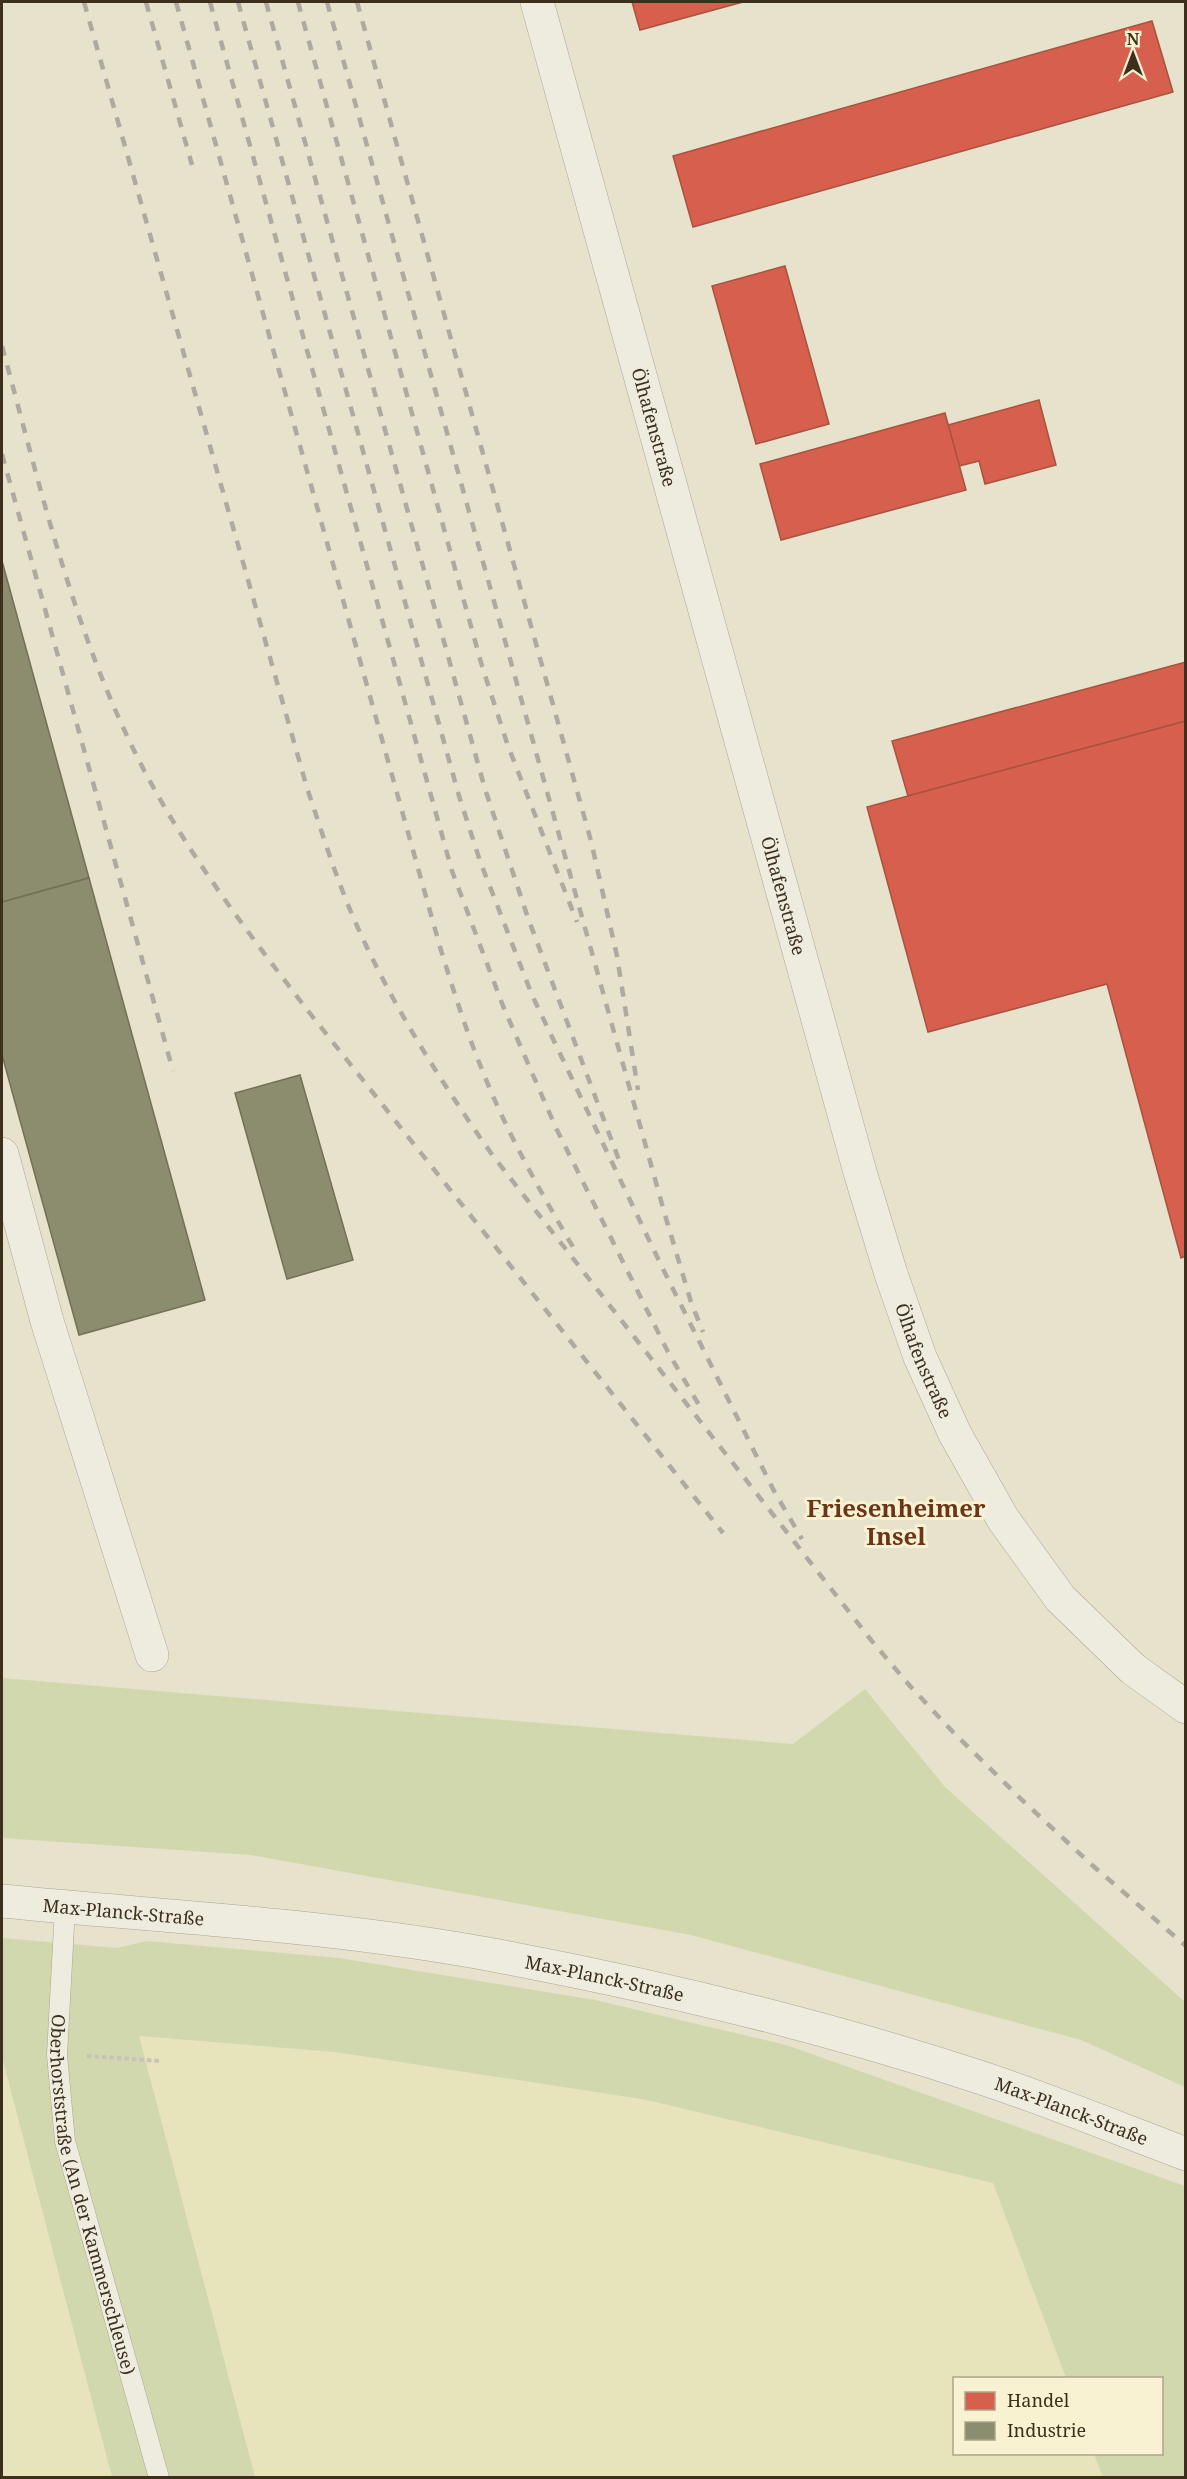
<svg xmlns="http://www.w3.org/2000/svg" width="1187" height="2479" font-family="'Noto Serif',serif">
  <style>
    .farmland { fill: #e7e4bc }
    .green { fill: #d2d8ae }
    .shops { fill: #d6604d; stroke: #a8523f; stroke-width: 1.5 }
    .industry { fill: #8c8c6e; stroke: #747056; stroke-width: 1.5 }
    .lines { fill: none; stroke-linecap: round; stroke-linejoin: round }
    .lane-casing { stroke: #aca696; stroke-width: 21 }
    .street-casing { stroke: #aca696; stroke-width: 34 }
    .path { stroke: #c7c3b6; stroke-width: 4; stroke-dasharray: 4.5 3; stroke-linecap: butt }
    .lane { stroke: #eeebdf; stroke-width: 20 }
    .street { stroke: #eeebdf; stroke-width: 33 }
    .rail { stroke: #aeaa9f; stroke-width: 4.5; stroke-dasharray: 10 10; stroke-linecap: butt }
    .labels { text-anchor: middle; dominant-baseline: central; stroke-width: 6; stroke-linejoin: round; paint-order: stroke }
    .street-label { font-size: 18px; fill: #3c301d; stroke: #f8f2d2 }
    .district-label { font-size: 24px; font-weight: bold; fill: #6b3519; stroke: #f8f2d2 }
  </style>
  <rect width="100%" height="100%" fill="#e6e2cc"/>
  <!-- farmland -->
  <g class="farmland">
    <path d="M 139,2036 L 335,2052 L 647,2100 L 993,2183 L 1066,2378 L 954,2378 L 954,2454 L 1094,2454 L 1103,2477 L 255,2477 Z"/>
    <path d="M 2,2057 L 112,2477 L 2,2477 Z"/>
  </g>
  <!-- green -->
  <g class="green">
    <path d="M 2,1678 L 793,1744 L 865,1689 L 945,1787 L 1185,2002 L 1185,2087 L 1081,2040 L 691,1935 L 251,1855 L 2,1838 Z"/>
    <path d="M 2,1938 L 117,1948 L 147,1941 L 339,1958 L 595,2000 L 786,2045 L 1185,2186 L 1185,2477 L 1103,2477 L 1094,2454 L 1162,2454 L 1162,2378 L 1066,2378 L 993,2183 L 647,2100 L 335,2052 L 139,2036 L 255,2477 L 112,2477 L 2,2057 Z"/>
  </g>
  <!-- shops -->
  <g class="shops">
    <path d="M 632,2 L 743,2 L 640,30 Z"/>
    <path d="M 1152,21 L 1173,92 L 693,227 L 673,156 Z"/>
    <path d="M 785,266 L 829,424 L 756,444 L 712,286 Z"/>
    <path d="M 1039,400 L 1056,465 L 985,484 L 979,461 L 959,466 L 948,425 Z"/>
    <path d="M 945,413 L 966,490 L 781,540 L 760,464 Z"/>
    <path d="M 1186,662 L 1186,721 L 908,796 L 892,741 Z"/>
    <path d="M 1186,721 L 1186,1256 L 1181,1258 L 1107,984 L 928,1032 L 867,807 Z"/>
  </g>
  <!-- industry -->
  <g class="industry">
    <path d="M 2,561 L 89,878 L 2,902 Z"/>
    <path d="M 89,878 L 205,1300 L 79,1335 L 2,1055 L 2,902 Z"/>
    <path d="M 300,1075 L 353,1260 L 287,1279 L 235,1093 Z"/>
  </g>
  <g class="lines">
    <!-- lane casing -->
    <g class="lane-casing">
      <g id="lane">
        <path id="s1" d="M 65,1908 L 57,2055 L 65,2141 L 159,2478"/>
      </g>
    </g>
    <!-- street casing -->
    <g class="street-casing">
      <g id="street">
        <path id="s2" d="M 537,2 L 860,1172 L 891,1274 L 920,1357 L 955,1434 L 1003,1519 L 1060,1598 L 1133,1669 L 1186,1707"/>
        <path d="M 2,1154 L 47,1321 L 152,1655"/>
        <path id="s3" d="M 2,1901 C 166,1917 331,1925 493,1955 C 658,1986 821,2025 979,2077 C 1049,2100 1117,2128 1186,2154"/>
      </g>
    </g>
    <!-- path -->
    <path class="path" d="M 87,2056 L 160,2061"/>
    <!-- lane -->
    <use href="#lane" class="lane"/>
    <!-- street -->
    <use href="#street" class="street"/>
    <!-- rail -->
    <g class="rail">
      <path d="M 84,2 L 307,788 C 321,829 334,872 351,912 C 388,999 439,1079 493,1156 L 871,1640 L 910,1686 L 952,1731 L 1022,1800 L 1092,1865 L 1186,1946"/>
      <path d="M 146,2 L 192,165"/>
      <path d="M 176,2 L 440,947 C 453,989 466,1031 483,1072 C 507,1133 540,1191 573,1247"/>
      <path d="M 210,2 L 452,871 L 503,1006 L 556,1128 L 668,1352 L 703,1412"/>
      <path d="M 238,2 L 459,796 L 480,861 L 532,995 L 661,1265 L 774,1491 L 802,1539"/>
      <path d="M 266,2 L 485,789 L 528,918 L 619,1160"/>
      <path d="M 298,2 L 482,666 L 508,746 L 577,922"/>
      <path d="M 327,2 L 665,1215 L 691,1302 L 703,1332"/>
      <path d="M 357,2 L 591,841 L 617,956 L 638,1090"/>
      <path d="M 2,346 C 41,490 75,639 145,772 C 191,859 252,938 312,1016 L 723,1533"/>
      <path d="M 2,454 L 173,1071"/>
    </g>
  </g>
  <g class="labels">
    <!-- street labels -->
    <g class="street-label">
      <text stroke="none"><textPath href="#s2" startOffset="441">Ölhafenstraße</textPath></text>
      <text stroke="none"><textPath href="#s2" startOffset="927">Ölhafenstraße</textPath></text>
      <text stroke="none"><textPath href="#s2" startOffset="1413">Ölhafenstraße</textPath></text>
      <text stroke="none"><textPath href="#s3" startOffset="122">Max-Planck-Straße</textPath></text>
      <text stroke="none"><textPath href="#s3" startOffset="608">Max-Planck-Straße</textPath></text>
      <text stroke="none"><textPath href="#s3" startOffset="1094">Max-Planck-Straße</textPath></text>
      <text stroke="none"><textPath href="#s1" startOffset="291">Oberhorststraße (An der Kammerschleuse)</textPath></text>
    </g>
    <!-- district labels -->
    <g class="district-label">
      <text x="896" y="1507">Friesenheimer<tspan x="896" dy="28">Insel</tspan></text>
    </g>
  </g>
  <!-- border -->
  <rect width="1187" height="2479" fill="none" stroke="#3c301d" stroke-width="6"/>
  <!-- legend -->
  <rect x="953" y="2377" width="210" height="78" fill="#f8f2d2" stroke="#ada48a" stroke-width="1.5"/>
  <rect x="965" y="2392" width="30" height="18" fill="#d6604d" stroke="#ada48a" stroke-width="1.5"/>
  <text x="1007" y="2407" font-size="18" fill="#3c301d">Handel</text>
  <rect x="965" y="2422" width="30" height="18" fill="#8c8c6e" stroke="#ada48a" stroke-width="1.5"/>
  <text x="1007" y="2437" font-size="18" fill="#3c301d">Industrie</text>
  <!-- north arrow -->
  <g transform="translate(1133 54)" stroke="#f8f2d2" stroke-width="4.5" paint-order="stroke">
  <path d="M0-4.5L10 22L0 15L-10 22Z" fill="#3c301d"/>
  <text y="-9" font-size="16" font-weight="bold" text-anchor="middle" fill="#3c301d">N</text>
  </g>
</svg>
